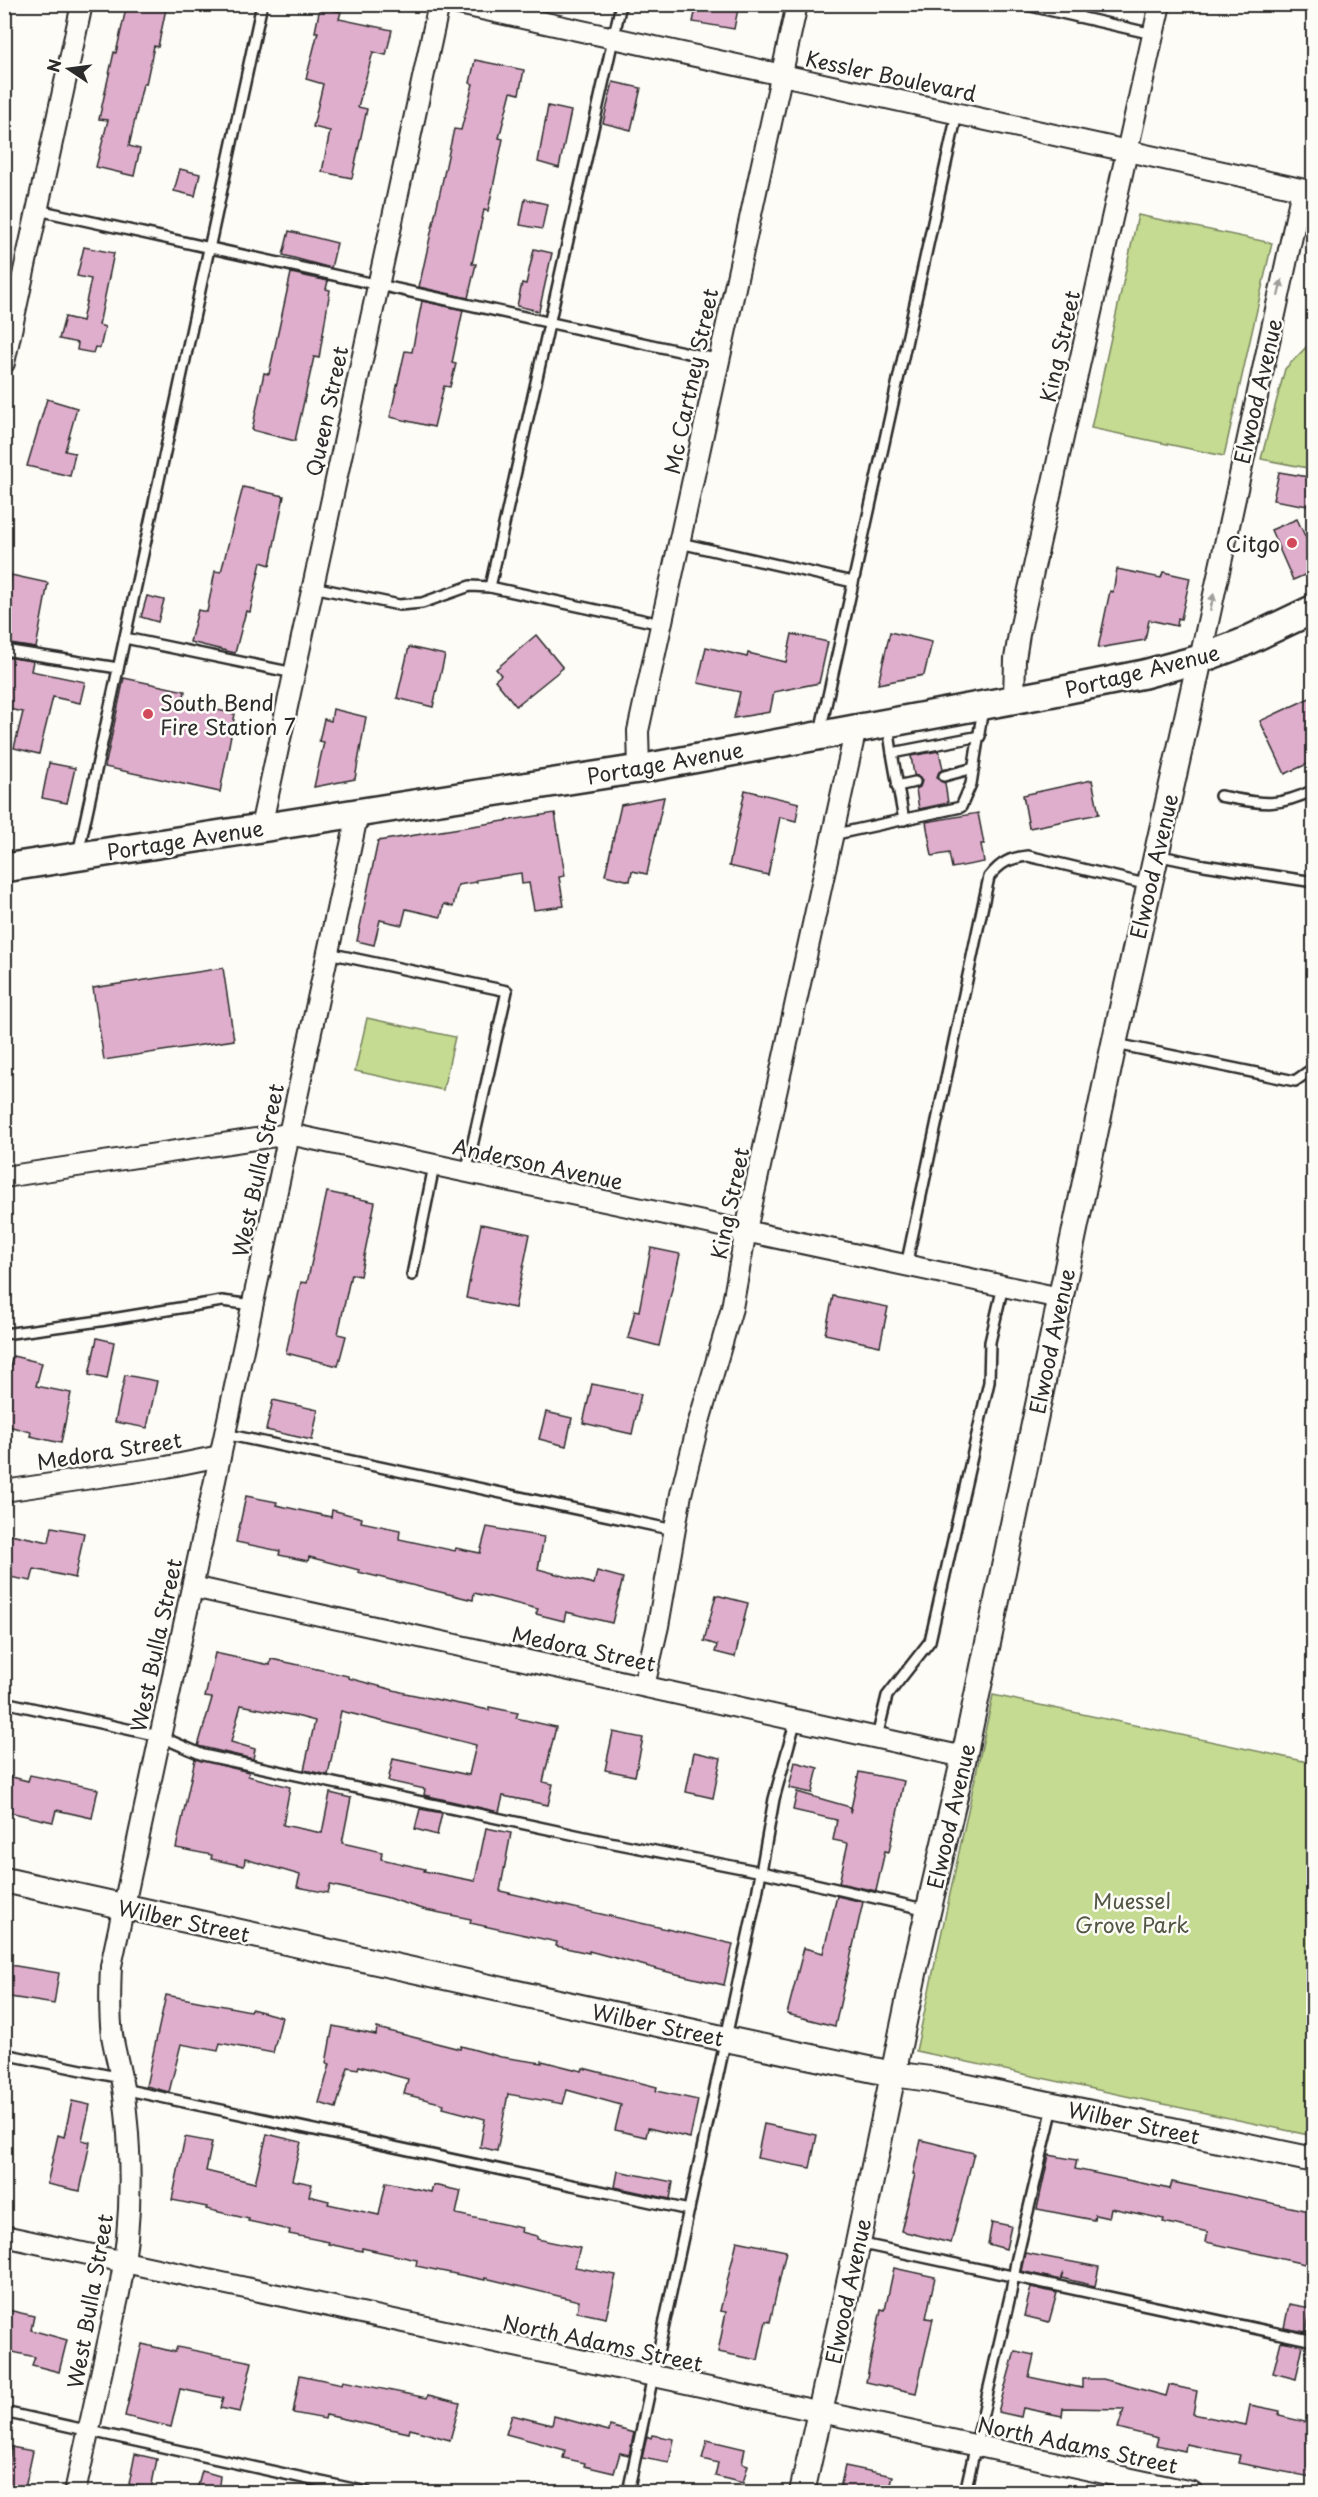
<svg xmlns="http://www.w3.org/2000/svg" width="1318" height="2497" font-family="'Playpen Sans',sans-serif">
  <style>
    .green { fill: #c4db91; stroke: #78835e; stroke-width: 1.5 }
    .building { fill: #dfaecc; stroke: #2b2b2b; stroke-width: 1.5 }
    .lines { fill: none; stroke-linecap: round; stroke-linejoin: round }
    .service-casing { stroke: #2b2b2b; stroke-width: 14 }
    .minor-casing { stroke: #2b2b2b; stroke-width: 24 }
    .tertiary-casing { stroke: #2b2b2b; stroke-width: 28 }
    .secondary-casing { stroke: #2b2b2b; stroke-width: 32 }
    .service { stroke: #fdfcf7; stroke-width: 9 }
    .minor { stroke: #fdfcf7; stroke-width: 20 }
    .tertiary { stroke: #fdfcf7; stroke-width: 24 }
    .secondary { stroke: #fdfcf7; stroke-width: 27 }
    .oneway { fill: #9e9e9b }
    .poi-dot { fill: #d1495b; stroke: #fdfcf7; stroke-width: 2 }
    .labels { text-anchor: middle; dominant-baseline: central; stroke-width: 5; stroke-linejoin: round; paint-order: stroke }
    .street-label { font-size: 21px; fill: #2b2b2b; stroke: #fdfcf7 }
    .poi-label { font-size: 21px; fill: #2b2b2b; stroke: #fdfcf7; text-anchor: end }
    .park-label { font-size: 21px; fill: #515744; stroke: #fdfcf7 }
  </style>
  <rect width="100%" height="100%" fill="#fdfcf7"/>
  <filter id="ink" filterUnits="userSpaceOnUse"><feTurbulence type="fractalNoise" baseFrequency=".0167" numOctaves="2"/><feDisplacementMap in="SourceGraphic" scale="12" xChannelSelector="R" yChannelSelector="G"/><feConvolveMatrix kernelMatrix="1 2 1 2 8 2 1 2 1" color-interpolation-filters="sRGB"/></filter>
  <g filter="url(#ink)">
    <!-- green -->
    <g class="green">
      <path d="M 1138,215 L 1272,243 L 1224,456 L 1091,428 Z"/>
      <path d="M 1313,340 L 1313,469 L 1261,459 L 1285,369 Z"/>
      <path d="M 367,1018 L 455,1037 L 443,1090 L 355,1071 Z"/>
      <path d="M 993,1695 L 1313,1763 L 1313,2136 L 916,2051 Z"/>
    </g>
    <!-- building -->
    <g class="building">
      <path d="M 127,4 L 167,4 L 158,47 L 154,46 L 146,84 L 143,84 L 129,146 L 140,149 L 134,176 L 96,167 L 108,120 L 99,119 L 114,52 L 116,53 Z"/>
      <path d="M 697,4 L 739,4 L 734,29 L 693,22 Z"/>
      <path d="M 320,7 L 341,12 L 339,19 L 392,30 L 386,55 L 373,52 L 358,107 L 367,109 L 352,178 L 322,172 L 330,131 L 313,127 L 323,84 L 306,79 L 318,32 L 315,32 Z"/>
      <path d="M 475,60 L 524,70 L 519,94 L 511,92 L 499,138 L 503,139 L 488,211 L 484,210 L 472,264 L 476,264 L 468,298 L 419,287 L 454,129 L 461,130 L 473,84 L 470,83 Z"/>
      <path d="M 613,82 L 641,88 L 631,130 L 603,123 Z"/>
      <path d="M 548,106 L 571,111 L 559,168 L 538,162 Z"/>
      <path d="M 180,169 L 200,174 L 195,196 L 174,191 Z"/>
      <path d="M 525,199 L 547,204 L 542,229 L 520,225 Z"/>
      <path d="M 289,231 L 337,243 L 331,268 L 283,255 Z"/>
      <path d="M 84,247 L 114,253 L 99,325 L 105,327 L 100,348 L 95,347 L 93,353 L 77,350 L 78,343 L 59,339 L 65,317 L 82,321 L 91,279 L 77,276 Z"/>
      <path d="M 534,249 L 552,253 L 539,311 L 517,306 L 522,283 L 526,284 Z"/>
      <path d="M 291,273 L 328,281 L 326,289 L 330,290 L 319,358 L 314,357 L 295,441 L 252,430 L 264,373 L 269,374 Z"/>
      <path d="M 422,301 L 463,310 L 452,363 L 456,364 L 450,387 L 444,386 L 434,427 L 390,417 L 405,351 L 412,352 Z"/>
      <path d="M 47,399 L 77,408 L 65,451 L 75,453 L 70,476 L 27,466 Z"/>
      <path d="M 1279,472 L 1314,478 L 1314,507 L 1273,500 Z"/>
      <path d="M 243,487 L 284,496 L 270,565 L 261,562 L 250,612 L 246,611 L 235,653 L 190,642 L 198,610 L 207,612 L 215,571 L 221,572 Z"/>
      <path d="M 1297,519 L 1314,555 L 1314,571 L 1293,580 L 1271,530 Z"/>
      <path d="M 1117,569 L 1161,578 L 1163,572 L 1190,578 L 1181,619 L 1178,618 L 1177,626 L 1149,620 L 1145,640 L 1098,648 L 1110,591 L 1113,592 Z"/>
      <path d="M 11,575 L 48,583 L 36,648 L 4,643 L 4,608 Z"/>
      <path d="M 147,596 L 164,600 L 158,622 L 141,617 Z"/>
      <path d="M 890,632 L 932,642 L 924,675 L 878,684 Z"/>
      <path d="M 792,634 L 828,642 L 819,683 L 774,692 L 770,712 L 734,718 L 740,692 L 698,683 L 706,647 L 747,657 L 748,653 L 786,662 Z"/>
      <path d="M 536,635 L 563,668 L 516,706 L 495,680 L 501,675 L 496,669 Z"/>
      <path d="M 409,647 L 445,655 L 433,707 L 397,698 Z"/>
      <path d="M 4,657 L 33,661 L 31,671 L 85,682 L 80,703 L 53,697 L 39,754 L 14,748 L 23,712 L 4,708 Z"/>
      <path d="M 124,678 L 185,691 L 183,702 L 235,714 L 220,792 L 105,767 Z"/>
      <path d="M 1314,696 L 1314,761 L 1285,774 L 1260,721 Z"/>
      <path d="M 333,709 L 366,717 L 355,779 L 314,787 L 324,742 L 319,741 L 324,719 L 331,721 Z"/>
      <path d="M 939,751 L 943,769 L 939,772 L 937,777 L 940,781 L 945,783 L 948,803 L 919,809 L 916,789 L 920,787 L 922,781 L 920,777 L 914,775 L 911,756 Z"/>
      <path d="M 49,763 L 75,768 L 67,803 L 42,798 Z"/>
      <path d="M 1092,780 L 1099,814 L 1029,828 L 1023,795 Z"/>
      <path d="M 745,790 L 799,803 L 796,821 L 780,817 L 768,875 L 729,866 Z"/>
      <path d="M 664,797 L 647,874 L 632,871 L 630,881 L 605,875 L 621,805 Z"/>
      <path d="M 555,813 L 565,876 L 559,877 L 564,906 L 534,910 L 529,883 L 522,884 L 521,873 L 476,880 L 477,882 L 458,885 L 453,907 L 444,904 L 441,917 L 406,909 L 402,925 L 380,920 L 374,945 L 357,941 L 378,841 Z"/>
      <path d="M 978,813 L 984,844 L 981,844 L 984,862 L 952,868 L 949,853 L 932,856 L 926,822 Z"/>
      <path d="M 223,968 L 234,1040 L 104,1060 L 93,988 Z"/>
      <path d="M 327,1192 L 375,1202 L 360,1276 L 351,1274 L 338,1334 L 346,1336 L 338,1366 L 286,1353 L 301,1282 L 307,1283 Z"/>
      <path d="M 481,1224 L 530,1234 L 515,1308 L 466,1298 Z"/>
      <path d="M 651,1248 L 680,1254 L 659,1346 L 628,1338 L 635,1310 L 639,1311 Z"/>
      <path d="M 833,1296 L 888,1307 L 880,1346 L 825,1334 Z"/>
      <path d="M 97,1338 L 114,1342 L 107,1379 L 89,1375 Z"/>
      <path d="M 13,1356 L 42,1363 L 36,1386 L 71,1393 L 61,1443 L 30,1436 L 31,1432 L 4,1425 L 4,1389 Z"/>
      <path d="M 125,1375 L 157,1381 L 147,1428 L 115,1422 Z"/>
      <path d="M 592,1384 L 641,1394 L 632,1434 L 583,1423 Z"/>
      <path d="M 273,1400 L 318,1410 L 312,1440 L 266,1430 Z"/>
      <path d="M 546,1412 L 572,1418 L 566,1446 L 539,1439 Z"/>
      <path d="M 246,1496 L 277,1502 L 276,1505 L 331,1517 L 332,1510 L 362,1518 L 361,1522 L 400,1530 L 399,1539 L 455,1551 L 456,1548 L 480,1553 L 487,1527 L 544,1537 L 538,1569 L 594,1584 L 597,1571 L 623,1578 L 612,1623 L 566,1612 L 564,1621 L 536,1614 L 538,1609 L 474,1593 L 473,1600 L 358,1572 L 359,1570 L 309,1557 L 308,1561 L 279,1555 L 280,1551 L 236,1542 Z"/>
      <path d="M 52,1527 L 84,1533 L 75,1578 L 34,1569 L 31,1581 L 4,1576 L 4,1560 L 10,1534 L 49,1542 Z"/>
      <path d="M 716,1595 L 748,1603 L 735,1657 L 715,1652 L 717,1645 L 704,1641 Z"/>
      <path d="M 215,1653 L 270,1665 L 271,1659 L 290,1663 L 348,1676 L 348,1678 L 405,1693 L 489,1710 L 489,1707 L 518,1713 L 516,1718 L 556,1727 L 543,1782 L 553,1784 L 548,1805 L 503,1796 L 499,1812 L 424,1795 L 425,1789 L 388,1781 L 393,1759 L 469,1775 L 476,1745 L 341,1711 L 328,1775 L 304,1770 L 315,1721 L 300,1717 L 241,1705 L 231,1742 L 255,1749 L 253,1759 L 198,1746 L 212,1698 L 205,1697 Z"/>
      <path d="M 613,1732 L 643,1738 L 635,1776 L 605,1770 Z"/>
      <path d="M 694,1752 L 721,1758 L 713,1798 L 686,1792 Z"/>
      <path d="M 195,1759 L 249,1772 L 248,1776 L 290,1787 L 283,1825 L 322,1833 L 330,1793 L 351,1798 L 342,1843 L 382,1852 L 381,1859 L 425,1869 L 424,1871 L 475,1881 L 486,1828 L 511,1833 L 500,1891 L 733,1944 L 724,1985 L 672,1973 L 589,1951 L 589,1953 L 556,1946 L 557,1942 L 470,1923 L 471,1919 L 426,1910 L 385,1897 L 330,1885 L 328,1893 L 297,1887 L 300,1875 L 245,1859 L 244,1866 L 211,1859 L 212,1855 L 176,1848 Z"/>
      <path d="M 795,1762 L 818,1768 L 812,1793 L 789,1788 Z"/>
      <path d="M 859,1772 L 904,1781 L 889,1852 L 885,1851 L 876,1891 L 839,1883 L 848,1843 L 833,1840 L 837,1820 L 793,1810 L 797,1792 L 850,1807 L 850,1813 Z"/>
      <path d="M 4,1775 L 28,1781 L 30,1775 L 98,1789 L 92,1818 L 56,1810 L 53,1822 L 4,1811 Z"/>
      <path d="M 420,1809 L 442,1813 L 437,1835 L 415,1829 Z"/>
      <path d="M 837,1896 L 863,1902 L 835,2026 L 787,2014 L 804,1948 L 823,1953 Z"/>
      <path d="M 4,1964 L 59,1973 L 54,2004 L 4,1996 Z"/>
      <path d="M 166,1995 L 250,2011 L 251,2009 L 282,2017 L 273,2053 L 220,2043 L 218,2051 L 181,2044 L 169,2092 L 146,2086 Z"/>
      <path d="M 333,2026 L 376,2035 L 377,2028 L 460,2049 L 461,2046 L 501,2057 L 542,2063 L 542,2061 L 582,2071 L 583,2068 L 657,2087 L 656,2091 L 698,2100 L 690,2138 L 648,2128 L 646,2137 L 615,2130 L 621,2105 L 567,2090 L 563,2104 L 508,2094 L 497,2151 L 480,2147 L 485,2119 L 443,2108 L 444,2104 L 404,2094 L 408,2079 L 359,2066 L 358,2069 L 348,2067 L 336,2108 L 319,2103 L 330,2064 L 326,2063 Z"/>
      <path d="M 72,2101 L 90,2105 L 82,2140 L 90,2142 L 80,2191 L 47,2184 L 58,2135 L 64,2137 Z"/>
      <path d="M 764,2124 L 817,2135 L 810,2168 L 757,2158 Z"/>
      <path d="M 267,2134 L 301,2142 L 292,2180 L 312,2184 L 309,2196 L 329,2201 L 328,2204 L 379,2215 L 386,2182 L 431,2192 L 433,2185 L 461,2191 L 456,2214 L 522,2228 L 521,2232 L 537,2236 L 537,2239 L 580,2248 L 575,2267 L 616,2275 L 606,2318 L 577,2312 L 579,2301 L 485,2278 L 485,2280 L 416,2266 L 417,2260 L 362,2248 L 362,2251 L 328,2244 L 329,2242 L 289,2234 L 290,2230 L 248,2221 L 249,2219 L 206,2209 L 207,2207 L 172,2200 L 185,2137 L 212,2142 L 206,2171 L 255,2183 Z"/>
      <path d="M 921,2140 L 974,2153 L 951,2243 L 901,2231 L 915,2174 L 913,2174 Z"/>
      <path d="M 1049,2155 L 1077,2160 L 1075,2169 L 1170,2189 L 1172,2182 L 1314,2212 L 1314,2266 L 1206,2242 L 1208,2232 L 1163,2222 L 1164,2219 L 1111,2208 L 1109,2218 L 1095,2215 L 1094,2220 L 1037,2209 Z"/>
      <path d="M 618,2171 L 673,2182 L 670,2199 L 615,2187 Z"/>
      <path d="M 992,2222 L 1011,2226 L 1006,2249 L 988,2244 Z"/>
      <path d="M 737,2241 L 786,2251 L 770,2322 L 766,2321 L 758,2360 L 718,2352 L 726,2312 L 720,2311 Z"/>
      <path d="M 1025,2253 L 1099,2267 L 1095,2286 L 1061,2278 L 1063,2272 L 1060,2280 L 1021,2271 Z"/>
      <path d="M 894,2268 L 935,2277 L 926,2318 L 933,2319 L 916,2393 L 866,2382 L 881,2309 L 885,2310 Z"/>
      <path d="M 1031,2287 L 1057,2293 L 1049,2322 L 1024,2316 Z"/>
      <path d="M 1289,2304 L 1311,2308 L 1306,2332 L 1284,2328 Z"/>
      <path d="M 4,2309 L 34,2316 L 31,2330 L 67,2340 L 59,2372 L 32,2365 L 35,2357 L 4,2350 Z"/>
      <path d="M 1281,2341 L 1303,2345 L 1296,2379 L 1273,2373 Z"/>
      <path d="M 142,2344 L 175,2352 L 177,2347 L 252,2362 L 240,2412 L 220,2408 L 223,2398 L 180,2389 L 171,2427 L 125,2416 Z"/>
      <path d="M 1015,2351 L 1034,2355 L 1029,2377 L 1082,2388 L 1082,2379 L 1103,2379 L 1166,2396 L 1169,2385 L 1197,2391 L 1193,2414 L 1246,2425 L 1250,2405 L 1280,2411 L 1279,2416 L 1314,2424 L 1314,2466 L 1311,2477 L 1238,2463 L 1240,2455 L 1186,2444 L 1185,2451 L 1156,2445 L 1158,2438 L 1118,2428 L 1124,2409 L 1063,2408 L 1062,2416 L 1023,2408 L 1021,2417 L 998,2412 Z"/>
      <path d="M 300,2375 L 342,2384 L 343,2381 L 427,2398 L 428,2395 L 460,2403 L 450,2440 L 410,2429 L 409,2433 L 326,2415 L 325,2419 L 293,2413 Z"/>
      <path d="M 512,2415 L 552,2425 L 554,2416 L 609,2431 L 610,2426 L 634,2433 L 629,2455 L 620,2453 L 614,2473 L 584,2466 L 585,2463 L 563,2458 L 565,2450 L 506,2434 Z"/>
      <path d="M 652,2435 L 674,2439 L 669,2463 L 642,2458 L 647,2436 L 651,2438 Z"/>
      <path d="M 707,2440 L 745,2449 L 742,2463 L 748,2465 L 743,2483 L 715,2476 L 718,2463 L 702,2459 Z"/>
      <path d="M 11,2447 L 33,2451 L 24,2493 L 4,2493 Z"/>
      <path d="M 135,2454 L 157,2459 L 151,2489 L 129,2484 Z"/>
      <path d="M 845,2466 L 893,2476 L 889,2493 L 839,2493 Z"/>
      <path d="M 202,2471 L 220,2476 L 218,2493 L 196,2493 Z"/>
    </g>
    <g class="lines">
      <!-- service casing -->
      <g class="service-casing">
        <g id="service">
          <path d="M 1022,4 L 1153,34"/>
          <path d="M 1078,17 L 1081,4"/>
          <path d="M 38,210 L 720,360"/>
          <path d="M 680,543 L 853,582"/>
          <path d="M 313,587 L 399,605 L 422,603 L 470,586 L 490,587 L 661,624"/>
          <path d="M 490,587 L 621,4"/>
          <path d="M 125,638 L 294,673"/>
          <path d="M 4,650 L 118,668"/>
          <path d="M 888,726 L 892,753"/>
          <path d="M 820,732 L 957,114"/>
          <path d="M 944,776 L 974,768"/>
          <path d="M 897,786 L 915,782"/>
          <path d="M 1220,796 C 1260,803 1274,809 1314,790"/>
          <path d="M 904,820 L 892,753 L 980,736"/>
          <path d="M 832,835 L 961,807 L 971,784 L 983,708"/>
          <path d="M 78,854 L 262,4"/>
          <path d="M 1156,855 L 1204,865 L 1314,882"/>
          <path d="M 328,953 L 507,991 L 466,1173"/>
          <path d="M 1116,1044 L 1295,1081 L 1312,1069 L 1314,1063"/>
          <path d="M 906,1266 L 989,877 C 1001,862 1010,858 1028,856 L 1149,885"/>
          <path d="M 412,1275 L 434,1166"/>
          <path d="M 4,1334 L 100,1321 L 222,1301 L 253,1305"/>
          <path d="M 225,1434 L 674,1530"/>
          <path d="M 4,1702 L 159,1736 L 203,1755 L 599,1840 L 762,1872 L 928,1910"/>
          <path d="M 877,1737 L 887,1696 L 930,1641 L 989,1382 L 990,1342 L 1003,1286"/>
          <path d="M 4,2054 L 121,2078"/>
          <path d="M 123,2089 L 689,2210"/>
          <path d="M 858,2243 L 1314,2341"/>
          <path d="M 4,2412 L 367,2492"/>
          <path d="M 628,2492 L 757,1894 L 774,1799 L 796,1719"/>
          <path d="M 965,2492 L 1011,2292 L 1016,2262 L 1053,2107"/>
        </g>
      </g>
      <!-- minor casing -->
      <g class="minor-casing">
        <g id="minor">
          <path d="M 459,4 L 1314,192"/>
          <path d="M 4,363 L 82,4"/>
          <path d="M 1200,659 L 1302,190"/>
          <path d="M 1014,700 L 1015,659 L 1019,634 L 1160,4"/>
          <path d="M 639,769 L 638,731 L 797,4"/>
          <path d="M 261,827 L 439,4"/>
          <path d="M 4,1177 L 289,1134 L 1060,1298"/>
          <path d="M 4,1491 L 166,1467 L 220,1456"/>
          <path d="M 193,1587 L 964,1757"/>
          <path d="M 644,1686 L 658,1626 L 681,1494 L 698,1425 L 732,1308 L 746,1230 L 856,728"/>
          <path d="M 4,2236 L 1192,2492"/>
          <path d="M 75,2492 L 119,2293 C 132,2225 133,2157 123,2088 C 120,2070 115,2053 112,2035 C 109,2012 110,1988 111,1966 L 358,812"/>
        </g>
      </g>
      <!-- tertiary casing -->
      <g class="tertiary-casing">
        <g id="tertiary">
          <path d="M 4,1880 L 726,2039 L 893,2074 L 930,2079 L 1314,2160"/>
          <path d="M 802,2492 L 858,2243 L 916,1964 L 964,1757 L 1114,1044 L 1200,659"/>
        </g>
      </g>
      <!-- secondary casing -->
      <g class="secondary-casing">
        <path id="secondary" d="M 4,868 L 639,769 L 1049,693 L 1144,674 L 1200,659 L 1240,644 L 1314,609"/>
      </g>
      <!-- service -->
      <use href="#service" class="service"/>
      <!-- minor -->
      <use href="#minor" class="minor"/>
      <!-- tertiary -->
      <use href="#tertiary" class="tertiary"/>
      <!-- secondary -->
      <use href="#secondary" class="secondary"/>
    </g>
    <!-- one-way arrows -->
    <defs><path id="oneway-solid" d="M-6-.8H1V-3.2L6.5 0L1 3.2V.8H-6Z" transform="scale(1.5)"/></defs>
    <g class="oneway">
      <use href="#oneway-solid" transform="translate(1280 288) rotate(-77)"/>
      <use href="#oneway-solid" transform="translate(1212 602) rotate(-78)"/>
    </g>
  </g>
  <!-- markers -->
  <g class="poi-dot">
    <circle cx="1292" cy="543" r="6"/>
    <circle cx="148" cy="714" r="6"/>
  </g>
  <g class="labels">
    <!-- street labels -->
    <g class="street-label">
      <text transform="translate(891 75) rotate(12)">Kessler Boulevard</text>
      <text transform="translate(1059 346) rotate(-77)">King Street</text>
      <text transform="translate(690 381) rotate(-78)">Mc Cartney Street</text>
      <text transform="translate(1257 391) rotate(-77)">Elwood Avenue</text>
      <text transform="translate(326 411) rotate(-78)">Queen Street</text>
      <text transform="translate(1142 670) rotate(-14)">Portage Avenue</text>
      <text transform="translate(665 762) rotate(-10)">Portage Avenue</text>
      <text transform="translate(185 839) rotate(-9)">Portage Avenue</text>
      <text transform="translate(1153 866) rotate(-77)">Elwood Avenue</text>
      <text transform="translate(538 1163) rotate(12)">Anderson Avenue</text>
      <text transform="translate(257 1170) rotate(-78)">West Bulla Street</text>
      <text transform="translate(729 1203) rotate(-78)">King Street</text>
      <text transform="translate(1051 1341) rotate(-78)">Elwood Avenue</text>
      <text transform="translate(109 1450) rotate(-9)">Medora Street</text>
      <text transform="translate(155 1645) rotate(-78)">West Bulla Street</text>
      <text transform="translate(584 1648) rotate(12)">Medora Street</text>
      <text transform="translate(950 1816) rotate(-77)">Elwood Avenue</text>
      <text transform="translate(184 1920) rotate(12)">Wilber Street</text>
      <text transform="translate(658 2024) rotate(12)">Wilber Street</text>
      <text transform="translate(1134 2122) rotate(12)">Wilber Street</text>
      <text transform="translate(847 2291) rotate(-78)">Elwood Avenue</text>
      <text transform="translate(89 2301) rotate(-80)">West Bulla Street</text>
      <text transform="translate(603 2342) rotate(12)">North Adams Street</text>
      <text transform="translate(1078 2444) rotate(12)">North Adams Street</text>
    </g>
    <!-- poi labels -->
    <g class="poi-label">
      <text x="1280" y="543">Citgo</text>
      <text x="160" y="702" text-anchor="start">South Bend<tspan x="160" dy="24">Fire Station 7</tspan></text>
    </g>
    <!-- park labels -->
    <g class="park-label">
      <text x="1132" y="1900">Muessel<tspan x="1132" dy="24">Grove Park</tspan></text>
    </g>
  </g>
  <!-- margin -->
  <rect width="1318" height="2497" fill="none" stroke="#fdfcf7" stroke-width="24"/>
  <rect x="12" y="12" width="1294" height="2473" fill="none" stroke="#2b2b2b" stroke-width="2" filter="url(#ink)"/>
  <!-- north arrow -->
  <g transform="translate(69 69) rotate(283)" stroke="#fdfcf7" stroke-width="4.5" paint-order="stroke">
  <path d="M0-4.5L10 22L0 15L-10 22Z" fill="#2b2b2b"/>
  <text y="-9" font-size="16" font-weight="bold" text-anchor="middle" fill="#2b2b2b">N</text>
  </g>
</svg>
